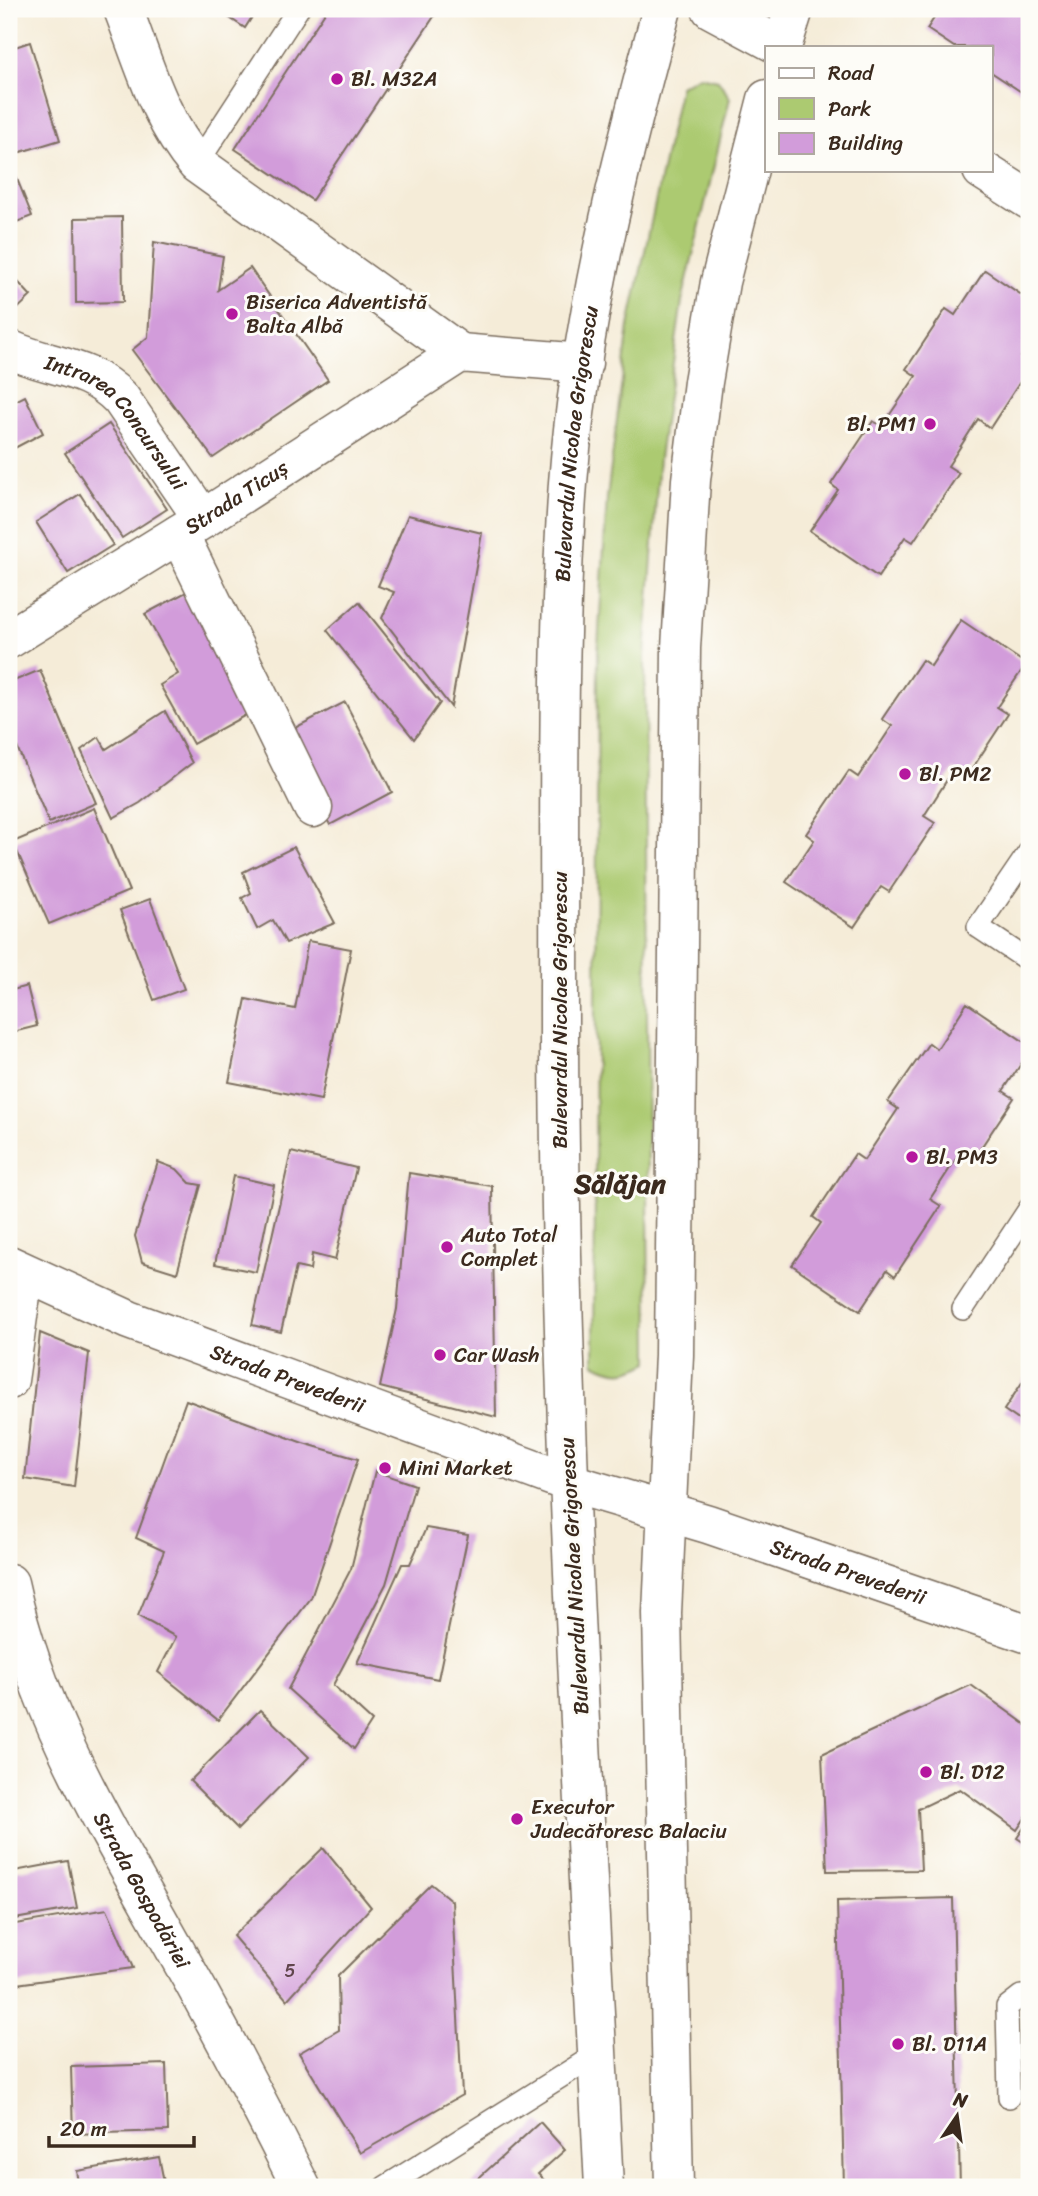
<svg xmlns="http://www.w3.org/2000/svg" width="1038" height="2196" font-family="Sriracha,sans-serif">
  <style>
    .green { fill: #acca71; stroke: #747a48; stroke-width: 2 }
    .building { fill: #d29cda }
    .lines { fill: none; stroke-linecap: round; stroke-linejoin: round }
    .lane-casing { stroke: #7c6e5f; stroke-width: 24 }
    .street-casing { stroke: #7c6e5f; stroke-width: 41 }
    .secondary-casing { stroke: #7c6e5f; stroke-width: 41 }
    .lane { stroke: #fff; stroke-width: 21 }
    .street { stroke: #fff; stroke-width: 38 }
    .secondary { stroke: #fff; stroke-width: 38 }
    .poi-dot { fill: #b5179e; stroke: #fdfcf7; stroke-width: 2.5 }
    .labels { text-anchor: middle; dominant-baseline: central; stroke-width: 6; stroke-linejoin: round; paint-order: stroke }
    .number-label { font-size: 18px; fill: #61464d }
    .poi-label { font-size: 21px; fill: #3b2a1e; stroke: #fdfcf7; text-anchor: start }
    .street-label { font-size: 21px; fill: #3b2a1e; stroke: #fdfcf7 }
    .district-label { font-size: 28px; font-weight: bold; fill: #3b2a1e; stroke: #fdfcf7 }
  </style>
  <rect width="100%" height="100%" fill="#fdfcf7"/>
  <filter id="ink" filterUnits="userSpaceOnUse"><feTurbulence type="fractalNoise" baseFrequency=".0143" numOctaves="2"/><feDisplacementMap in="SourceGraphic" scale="14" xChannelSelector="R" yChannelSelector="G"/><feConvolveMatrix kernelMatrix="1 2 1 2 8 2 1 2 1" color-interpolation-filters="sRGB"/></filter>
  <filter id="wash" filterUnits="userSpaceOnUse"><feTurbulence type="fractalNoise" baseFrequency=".00686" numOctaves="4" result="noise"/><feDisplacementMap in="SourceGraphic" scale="28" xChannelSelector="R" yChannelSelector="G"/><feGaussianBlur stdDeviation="1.57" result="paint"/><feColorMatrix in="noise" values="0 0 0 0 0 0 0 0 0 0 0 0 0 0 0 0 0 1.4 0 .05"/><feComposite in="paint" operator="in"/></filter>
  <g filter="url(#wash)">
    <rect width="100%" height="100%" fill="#f5ecd8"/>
    <!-- green -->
    <path class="green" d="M 699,76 L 718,80 L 730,98 L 682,301 L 659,458 L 645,656 L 649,1362 C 627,1374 616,1375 594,1363 L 598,648 L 607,497 L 629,326 L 680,86 Z"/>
    <g id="blocks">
      <!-- building -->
      <g class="building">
        <path d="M 216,9 L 257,9 L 245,28 Z"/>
        <path d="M 327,9 L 439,9 L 312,200 L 235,149 Z"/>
        <path d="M 940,9 L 1029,9 L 1029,97 L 991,72 L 991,47 L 954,47 L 927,29 Z"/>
        <path d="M 30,42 L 60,140 L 11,155 L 9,49 Z"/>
        <path d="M 9,159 L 32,216 L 9,225 Z"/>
        <path d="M 122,217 L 123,302 L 76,303 L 75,218 Z"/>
        <path d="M 154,242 L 223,256 L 218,290 L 250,268 L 328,380 L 213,458 L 132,350 L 148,337 Z"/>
        <path d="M 985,270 L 1029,300 L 1029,345 L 1021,357 L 1029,362 L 1029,368 L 990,428 L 978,419 L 948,466 L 959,473 L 913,542 L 905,537 L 878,577 L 810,531 L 838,490 L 831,484 L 873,421 L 882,426 L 916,376 L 906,369 L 946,309 L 955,315 Z"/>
        <path d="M 9,272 L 31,296 L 9,317 Z"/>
        <path d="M 25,396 L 43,433 L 9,451 L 9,404 Z"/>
        <path d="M 109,424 L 167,509 L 122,538 L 65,453 Z"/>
        <path d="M 80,494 L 113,545 L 68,573 L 36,522 Z"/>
        <path d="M 408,515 L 482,533 L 451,707 L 382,618 L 394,592 L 378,586 Z"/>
        <path d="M 190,590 L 255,710 L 193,744 L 160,685 L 178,674 L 145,614 Z"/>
        <path d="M 359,602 L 440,703 L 414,739 L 327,630 Z"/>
        <path d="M 961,620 L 1026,664 L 997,707 L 1008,714 L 966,778 L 954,769 L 924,816 L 935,823 L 889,892 L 881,887 L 854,927 L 786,882 L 814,840 L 806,834 L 849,771 L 858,777 L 892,726 L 882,719 L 922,660 L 931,666 Z"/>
        <path d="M 40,670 L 96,803 L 49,823 L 9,728 L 9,683 Z"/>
        <path d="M 345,702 L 392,792 L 330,825 L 283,734 Z"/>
        <path d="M 165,711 L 192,763 L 140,803 L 113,818 L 81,750 L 99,737 L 106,749 Z"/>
        <path d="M 94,808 L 129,891 L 49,924 L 13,842 Z"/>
        <path d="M 294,847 L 335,923 L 286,943 L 273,920 L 257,929 L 242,898 L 251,893 L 243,872 Z"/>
        <path d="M 150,899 L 184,989 L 154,1000 L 120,910 Z"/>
        <path d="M 308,941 L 351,949 L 321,1100 L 229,1082 L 246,999 L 295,1009 Z"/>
        <path d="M 27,986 L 37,1026 L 9,1033 L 9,991 Z"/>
        <path d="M 967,1003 L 1029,1045 L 1029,1052 L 1003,1091 L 1014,1098 L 972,1161 L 960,1153 L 930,1199 L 941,1206 L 895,1276 L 887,1270 L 860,1311 L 792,1265 L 821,1223 L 813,1217 L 855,1154 L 864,1160 L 898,1109 L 888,1102 L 929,1043 L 937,1049 Z"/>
        <path d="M 291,1152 L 356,1168 L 335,1260 L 312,1254 L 310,1270 L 296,1267 L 281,1332 L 252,1325 Z"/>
        <path d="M 158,1162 L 177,1169 L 190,1183 L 201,1185 L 177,1273 L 142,1262 L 135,1236 Z"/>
        <path d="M 409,1173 L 492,1186 L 496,1417 L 380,1387 L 397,1309 Z"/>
        <path d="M 233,1176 L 274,1185 L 256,1272 L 215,1264 Z"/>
        <path d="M 40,1333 L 89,1353 L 74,1487 L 25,1479 Z"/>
        <path d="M 1029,1372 L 1029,1427 L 1004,1410 Z"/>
        <path d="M 186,1400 L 303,1443 L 358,1459 L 311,1598 L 218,1720 L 158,1672 L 176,1637 L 138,1616 L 164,1551 L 136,1538 Z"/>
        <path d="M 375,1471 L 415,1485 L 386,1584 L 333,1685 L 372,1721 L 354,1749 L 288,1689 L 351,1569 Z"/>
        <path d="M 426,1528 L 468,1535 L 438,1679 L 357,1663 L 402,1564 L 410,1564 Z"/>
        <path d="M 971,1685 L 1029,1727 L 1029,1812 L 1017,1830 L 960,1789 L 918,1809 L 921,1870 L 827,1871 L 822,1754 Z"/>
        <path d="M 260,1710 L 309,1757 L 238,1829 L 190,1781 Z"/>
        <path d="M 1029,1820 L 1029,1846 L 1017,1838 Z"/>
        <path d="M 323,1848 L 371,1907 L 287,2000 L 233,1936 Z"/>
        <path d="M 68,1861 L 77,1908 L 9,1920 L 9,1872 Z"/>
        <path d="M 431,1884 L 452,1901 L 462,2095 L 360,2153 L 299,2053 L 339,2030 L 338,1976 Z"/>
        <path d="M 953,1898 L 960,2187 L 844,2187 L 837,1901 Z"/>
        <path d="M 107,1909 L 133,1968 L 9,1985 L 9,1925 Z"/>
        <path d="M 166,2064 L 168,2131 L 73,2134 L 71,2067 Z"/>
        <path d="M 540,2122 L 565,2150 L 538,2174 L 551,2187 L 473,2187 L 471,2185 Z"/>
        <path d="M 159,2157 L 165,2187 L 80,2187 L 77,2171 Z"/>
      </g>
    </g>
  </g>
  <g filter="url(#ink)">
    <use href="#blocks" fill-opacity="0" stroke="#7c6e5f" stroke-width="2"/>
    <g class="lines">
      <!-- lane casing -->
      <g class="lane-casing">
        <g id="lane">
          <path d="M 197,164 L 298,9"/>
          <path d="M 1029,852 L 978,927 L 1029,961"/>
          <path d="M 963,1309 L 1029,1209"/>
          <path d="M 1009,2097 L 1007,2007 L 1021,1996 L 1029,1997"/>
          <path d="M 385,2187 L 597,2054"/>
        </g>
      </g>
      <!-- street casing -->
      <g class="street-casing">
        <g id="street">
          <path d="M 123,9 C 144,63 159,120 197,164 L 460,353"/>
          <path d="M 982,170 L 1029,200"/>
          <path id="s1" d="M 9,349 C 50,368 89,365 121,399 L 203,519"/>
          <path d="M 179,534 L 313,808"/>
          <path id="s2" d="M 9,639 L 203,519 L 460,353 L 583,363"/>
          <path id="s3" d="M 9,1265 L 129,1320 L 570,1483"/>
          <path d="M 9,1380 L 24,1274"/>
          <path id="s4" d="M 9,1583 C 36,1710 101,1818 164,1930 C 212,2014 258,2100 301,2187"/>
        </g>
      </g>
      <!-- secondary casing -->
      <g class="secondary-casing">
        <g id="secondary">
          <path d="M 711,9 L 782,47"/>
          <path d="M 782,47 L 794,9"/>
          <path id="s5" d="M 570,1483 L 708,1524 L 1029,1634"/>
          <path id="s6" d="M 604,2187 C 584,1788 558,1389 559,989 C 560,820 556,651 568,483 C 580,323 620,163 662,9"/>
          <path d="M 674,2187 L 662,1613 L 674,1355 L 681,648 L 691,480 L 703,382 L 720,282 L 767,99"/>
        </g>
      </g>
      <!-- lane -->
      <use href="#lane" class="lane"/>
      <!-- street -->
      <use href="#street" class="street"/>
      <!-- secondary -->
      <use href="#secondary" class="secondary"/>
    </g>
  </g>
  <!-- markers -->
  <g class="poi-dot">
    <circle cx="337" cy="79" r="7"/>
    <circle cx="232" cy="314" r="7"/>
    <circle cx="930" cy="424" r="7"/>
    <circle cx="905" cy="774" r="7"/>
    <circle cx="912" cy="1157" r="7"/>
    <circle cx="447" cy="1247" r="7"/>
    <circle cx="440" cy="1355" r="7"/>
    <circle cx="385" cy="1468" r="7"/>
    <circle cx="926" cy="1772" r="7"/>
    <circle cx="517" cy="1819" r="7"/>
    <circle cx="898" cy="2044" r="7"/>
  </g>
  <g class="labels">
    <!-- number labels -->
    <g class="number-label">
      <text x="290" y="1971">5</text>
    </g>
    <!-- poi labels -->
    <g class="poi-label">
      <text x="351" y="79">Bl. M32A</text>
      <text x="246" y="302">Biserica Adventistă<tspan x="246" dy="24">Balta Albă</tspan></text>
      <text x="916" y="424" text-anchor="end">Bl. PM1</text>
      <text x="919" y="774">Bl. PM2</text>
      <text x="926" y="1157">Bl. PM3</text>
      <text x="461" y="1235">Auto Total<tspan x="461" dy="24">Complet</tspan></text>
      <text x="454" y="1355">Car Wash</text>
      <text x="399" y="1468">Mini Market</text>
      <text x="940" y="1772">Bl. D12</text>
      <text x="531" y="1807">Executor<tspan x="531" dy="24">Judecătoresc Balaciu</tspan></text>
      <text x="912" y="2044">Bl. D11A</text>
    </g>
    <!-- street labels -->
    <g class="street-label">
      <text stroke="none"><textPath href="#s1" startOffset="135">Intrarea Concursului</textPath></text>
      <text stroke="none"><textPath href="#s6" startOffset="1745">Bulevardul Nicolae Grigorescu</textPath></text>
      <text stroke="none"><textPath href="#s2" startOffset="268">Strada Ticuș</textPath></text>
      <text transform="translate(560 1010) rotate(-90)">Bulevardul Nicolae Grigorescu</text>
      <text stroke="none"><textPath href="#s3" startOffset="301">Strada Prevederii</textPath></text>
      <text stroke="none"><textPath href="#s5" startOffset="292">Strada Prevederii</textPath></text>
      <text transform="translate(574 1576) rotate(-93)">Bulevardul Nicolae Grigorescu</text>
      <text stroke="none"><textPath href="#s4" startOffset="336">Strada Gospodăriei</textPath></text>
    </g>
    <!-- district labels -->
    <g class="district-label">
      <text x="620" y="1183">Sălăjan</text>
    </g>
  </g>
  <!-- margin -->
  <rect width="1038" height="2196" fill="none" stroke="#fdfcf7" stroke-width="35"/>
  <!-- legend -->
  <rect x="765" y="46" width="228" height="126" fill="#fdfcf7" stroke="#afa8a0" stroke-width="2"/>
  <rect x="779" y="68" width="35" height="10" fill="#ffffff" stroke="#afa8a0" stroke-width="2"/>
  <text x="828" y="80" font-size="21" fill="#3b2a1e">Road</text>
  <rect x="779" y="98" width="35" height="21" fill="#acca71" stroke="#afa8a0" stroke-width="2"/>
  <text x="828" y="116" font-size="21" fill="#3b2a1e">Park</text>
  <rect x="779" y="133" width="35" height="21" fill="#d29cda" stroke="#afa8a0" stroke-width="2"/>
  <text x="828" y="150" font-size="21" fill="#3b2a1e">Building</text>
  <!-- north arrow -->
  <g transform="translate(957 2116) rotate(13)" stroke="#fdfcf7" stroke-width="5" paint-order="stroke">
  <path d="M0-5L12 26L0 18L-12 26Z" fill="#3b2a1e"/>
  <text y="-10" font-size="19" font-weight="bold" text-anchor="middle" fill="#3b2a1e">N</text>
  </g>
  <!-- scale -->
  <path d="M49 2136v10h145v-10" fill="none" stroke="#3b2a1e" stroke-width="3.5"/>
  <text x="60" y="2136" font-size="21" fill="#3b2a1e" stroke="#fdfcf7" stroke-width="5" paint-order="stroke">20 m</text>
</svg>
